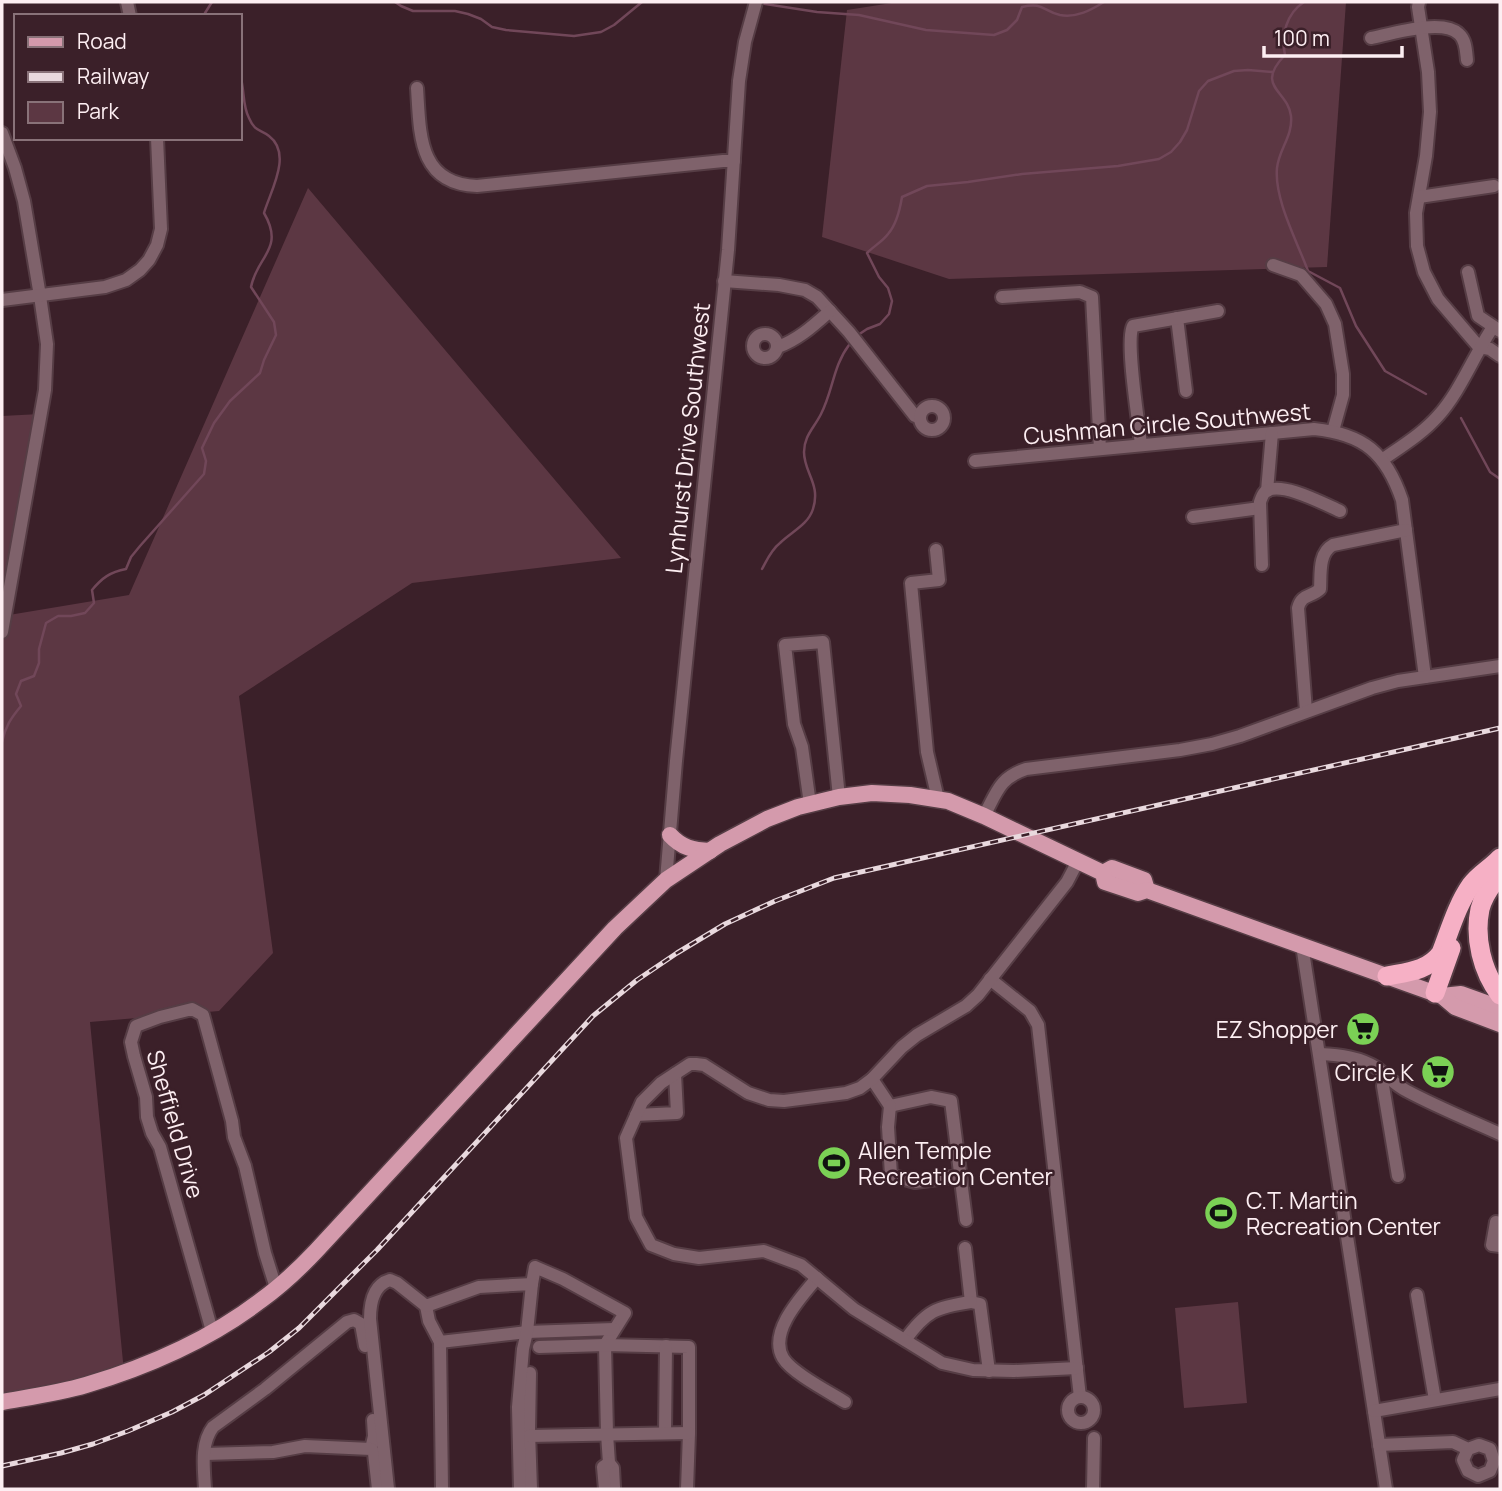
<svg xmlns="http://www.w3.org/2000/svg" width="1502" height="1491" font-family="Manrope,sans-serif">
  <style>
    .green { fill: #5c3743 }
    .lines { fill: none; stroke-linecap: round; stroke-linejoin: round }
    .stream { stroke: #714759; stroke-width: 2.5 }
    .minor-casing { stroke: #563d45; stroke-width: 16 }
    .major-casing { stroke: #563d45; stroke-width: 19 }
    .highway-casing { stroke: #563d45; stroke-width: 23 }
    .minor { stroke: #7f626b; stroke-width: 12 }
    .major { stroke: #d49aac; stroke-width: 16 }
    .highway { stroke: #f6b0c5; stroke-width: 19 }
    .rail-casing { stroke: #e9d9de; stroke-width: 5 }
    .rail { stroke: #3b2029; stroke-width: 2.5; stroke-dasharray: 8; stroke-linecap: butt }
    .labels { text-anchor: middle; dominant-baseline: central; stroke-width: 5; stroke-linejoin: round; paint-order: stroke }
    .street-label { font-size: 23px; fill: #fdeef2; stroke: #3b2029 }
    .poi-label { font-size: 23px; fill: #fdeef2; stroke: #3b2029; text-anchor: end }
  </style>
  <rect width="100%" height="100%" fill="#3b2029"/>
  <!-- green -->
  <g class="green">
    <path d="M 898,2 L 1346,2 L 1327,267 L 949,279 L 822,237 L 847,10 Z"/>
    <path d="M 308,188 L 621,558 L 412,583 L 239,696 L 273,953 L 219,1011 L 90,1022 L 124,1372 L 2,1399 L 2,416 L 40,414 L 3,616 L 129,595 Z"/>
    <path d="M 1238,1302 L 1247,1403 L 1184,1408 L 1175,1308 Z"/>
  </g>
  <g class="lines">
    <!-- stream -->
    <g class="stream">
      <path d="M 395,2 L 401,6 L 413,11 L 455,11 L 468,14 L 481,19 L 492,27 L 506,30 L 574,36 L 601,32 L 614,25 L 642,2"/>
      <path d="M 1304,2 C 1286,14 1281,35 1285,55 C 1254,87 1288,90 1291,116 C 1293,136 1279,149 1277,168 C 1274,199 1297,241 1308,271 L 1340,288 L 1356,326 L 1385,371 L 1426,394"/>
      <path d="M 759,3 L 817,12 L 859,15 L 926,30 L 994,35 L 1007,30 L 1017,20 L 1022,7 C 1044,2 1042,11 1060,15 C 1077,18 1091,10 1104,2"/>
      <path d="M 206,16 L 205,13 L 212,2"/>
      <path d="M 858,335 L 867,329 L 880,324 L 889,314 L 892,301 L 888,288 L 879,277 L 867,253 C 874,246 883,241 888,234 C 897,224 900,209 902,197 L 927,186 L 968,182 L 1022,174 L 1118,166 L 1159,159 L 1171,152 L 1180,142 L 1187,130 L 1199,91 L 1208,81 L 1234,71 L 1248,70 L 1273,72"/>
      <path d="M 1461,418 L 1490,472 L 1500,479"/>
      <path d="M 762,569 C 767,560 771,550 780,543 C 791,532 808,525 813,509 C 821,484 804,473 804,452 C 804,436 814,428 821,414 C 833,391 833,366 849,345"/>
      <path d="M 2,742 C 5,727 11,718 21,706 L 16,694 L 21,681 L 34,676 L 39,663 L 39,649 L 46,623 L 58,616 L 71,616 L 85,613 L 94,603 L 92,590 C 102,578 110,572 126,569 L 131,557 L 140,546 L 204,474 L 206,461 L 202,448 L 214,423 L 230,401 L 260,373 L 264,360 L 276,335 L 274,322 L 251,287 C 257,256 285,249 264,213 C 270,192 293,154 269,136 C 260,129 255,132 249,118 C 242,105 245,90 240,75"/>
    </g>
    <!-- minor casing -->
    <g class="minor-casing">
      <g id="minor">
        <path d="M 127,2 L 130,16"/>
        <path d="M 1419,2 L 1418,7 L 1428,72 L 1430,112 L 1426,156 L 1416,213 L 1417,246 L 1424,272 L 1438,299 L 1479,347 L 1490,349 L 1500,356"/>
        <path d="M 1371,38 C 1391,34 1443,18 1459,34 C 1466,40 1466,51 1467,60"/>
        <path d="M 417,88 C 420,134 418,184 477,186 L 723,161 L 734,161"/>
        <path d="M 2,133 L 15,168 L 24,201 L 40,296 L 47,344 L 45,390 L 2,632"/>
        <path d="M 1419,197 L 1494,186"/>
        <path d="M 1273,265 L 1301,275 L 1326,304 L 1335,324 L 1343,374 L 1343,395 L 1333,431"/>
        <path d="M 1468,272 L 1478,316 L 1500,331"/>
        <path d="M 724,281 L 779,285 L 805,290 L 817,297 L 849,332 L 915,416 L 919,417"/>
        <path d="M 1002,297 L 1080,292 L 1092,297 L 1100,449"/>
        <path d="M 2,300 L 105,287 L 126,280 L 140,270 L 149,260 L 157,245 L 161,229 L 157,138"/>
        <path d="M 1177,318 L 1186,391"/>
        <circle cx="765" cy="346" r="12"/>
        <path d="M 778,347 C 799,339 813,326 830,311"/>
        <circle cx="932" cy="418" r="12"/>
        <path d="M 1141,445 C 1139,424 1125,341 1133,326 L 1218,311"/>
        <path d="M 1382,460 C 1402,446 1422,434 1438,416 C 1460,392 1474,355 1493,327"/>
        <path d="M 975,461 L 1314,429 C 1364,434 1386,453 1402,500 L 1425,677"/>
        <path d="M 1267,491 L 1272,433"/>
        <path d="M 1193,517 L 1260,508"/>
        <path d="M 936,550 L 939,580 L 911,583 L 927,752 L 938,799"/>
        <path d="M 1262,565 L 1260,502 C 1261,499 1263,494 1265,492 C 1280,480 1324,504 1340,511"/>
        <path d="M 1306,711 L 1298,608 C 1302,593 1311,598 1320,589 C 1321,575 1318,553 1333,545 L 1406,530"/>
        <path d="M 810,804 L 802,747 L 794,724 L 785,645 L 823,642 L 839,797"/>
        <path d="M 984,816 C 997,792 999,778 1026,769 L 1180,750 L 1212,744 L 1240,736 L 1372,688 L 1398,681 L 1500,666"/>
        <path d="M 666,880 L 676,761 L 728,250 L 739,81 L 745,42 L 756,2"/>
        <path d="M 1302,945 L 1386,1489"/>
        <path d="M 990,979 L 1030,1011 L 1038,1025 L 1080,1397"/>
        <path d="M 1320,1054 C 1340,1055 1360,1057 1377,1068 C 1387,1076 1395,1085 1407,1091 C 1437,1107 1469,1120 1500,1134"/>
        <path d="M 1386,1076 L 1383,1086 L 1398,1176"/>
        <path d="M 872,1079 L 890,1106"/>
        <path d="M 890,1106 L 931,1097 L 951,1101 L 966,1220"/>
        <path d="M 890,1106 L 888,1127 L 891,1175 L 915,1182 L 960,1176"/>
        <path d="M 636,1115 L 677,1113 L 675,1074"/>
        <path d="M 1500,1223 L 1496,1222 L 1492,1245 L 1500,1246"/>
        <path d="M 965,1248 L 971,1302 L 980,1304 L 989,1371"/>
        <path d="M 817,1278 C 801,1297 768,1332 783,1358 C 792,1373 829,1392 845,1402"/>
        <path d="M 532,1284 L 535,1267 L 563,1279 L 625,1313 L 605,1345 L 607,1434 L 609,1463 L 613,1468 L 614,1487 L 613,1489"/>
        <path d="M 1417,1295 L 1435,1400"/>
        <path d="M 426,1306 L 429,1321 L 440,1342 L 442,1489"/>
        <path d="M 212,1331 L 160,1147 L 152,1133 L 147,1117 L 146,1097 L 134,1056 L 131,1042 L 136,1026 L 160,1017 L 192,1009 L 203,1015 L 232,1121 L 234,1137 L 245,1166 L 265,1253 L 276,1288"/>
        <path d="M 905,1340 C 926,1311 936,1307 971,1302"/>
        <path d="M 440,1342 L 527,1332 L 614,1329"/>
        <path d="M 539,1347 L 605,1345 L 689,1347 L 689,1433 L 687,1489"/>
        <path d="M 1077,1368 L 1014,1371 L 973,1370 L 942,1363 L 854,1309 L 801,1265 L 764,1251 L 699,1258 L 674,1254 L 651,1245 L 636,1217 L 626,1138 L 642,1102 L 661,1083 L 690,1064 L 696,1064 L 704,1065 L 748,1093 L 769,1100 L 784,1101 L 846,1093 L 860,1088 L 872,1079 L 902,1047 L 917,1035 L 966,1006 L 978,995 L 1067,882 L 1078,861"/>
        <path d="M 530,1373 L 529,1432 L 531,1489"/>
        <circle cx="1081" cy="1410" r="13"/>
        <path d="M 1374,1411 L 1500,1389"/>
        <path d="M 665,1433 L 666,1346"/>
        <path d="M 529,1436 L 689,1433"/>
        <path d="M 1379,1445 L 1453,1442 L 1468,1449 L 1479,1445 L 1490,1449 L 1494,1461 L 1490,1471 L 1478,1476 L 1468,1471 L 1463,1460 L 1468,1449"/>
        <path d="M 371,1449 L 374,1436 L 373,1420"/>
        <path d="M 205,1454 L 273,1452 L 305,1446 L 371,1449 L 374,1453 L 378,1489"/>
        <path d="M 205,1489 C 204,1469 200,1444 213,1427 L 265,1389 L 347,1322 L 354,1320 L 361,1324 L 365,1346"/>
        <path d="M 388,1489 L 370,1319 C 370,1303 373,1285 390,1280 L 397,1283 L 426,1306 L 479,1287 L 532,1284 L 527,1332 L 523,1349 L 518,1407 L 520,1489"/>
        <path d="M 605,1489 L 603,1467 L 609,1463"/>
        <path d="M 1093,1489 L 1094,1438"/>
      </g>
    </g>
    <!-- major casing -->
    <g class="major-casing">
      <g id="major">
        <path d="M 670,835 C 682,848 693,850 710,851"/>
        <path d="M 1103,873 L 1112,868 L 1144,880 L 1147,890"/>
        <path d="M 1442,996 L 1461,994 L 1500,1008"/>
        <path d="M 2,1402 C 30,1397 59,1393 86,1385 C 146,1367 210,1339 260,1301 C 281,1286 299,1269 316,1251 L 615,928 L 666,880 L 720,844 L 767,819 L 798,807 L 839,797 L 872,793 L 910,795 L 948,801 L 984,816 L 1103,873 L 1105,882 L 1138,893 L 1147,890 L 1442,996 L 1455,1007 L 1500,1024"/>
      </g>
    </g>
    <!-- highway casing -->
    <g class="highway-casing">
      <g id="highway">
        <path d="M 1500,875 C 1492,884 1483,897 1480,909 C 1474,938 1482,971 1500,995"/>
        <path d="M 1387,976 C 1407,972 1428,971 1441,953 C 1450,930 1457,905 1471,885 C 1479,874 1491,868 1500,858"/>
        <path d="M 1435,993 L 1451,948"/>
      </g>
    </g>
    <!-- minor -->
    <use href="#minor" class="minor"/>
    <!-- major -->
    <use href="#major" class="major"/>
    <!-- highway -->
    <use href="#highway" class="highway"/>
    <!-- rail casing -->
    <g class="rail-casing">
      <path id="rail" d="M 2,1466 L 61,1453 L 93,1444 L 128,1431 L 172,1412 L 204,1395 L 269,1352 L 299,1328 L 377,1250 L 593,1016 L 637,980 L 677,953 L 725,924 L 775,901 L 834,878 L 1500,728"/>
    </g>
    <!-- rail -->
    <use href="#rail" class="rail"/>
  </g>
  <!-- icons -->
  <defs>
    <g id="supermarket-disc" transform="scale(1.75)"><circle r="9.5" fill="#7bd155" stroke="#3b2029"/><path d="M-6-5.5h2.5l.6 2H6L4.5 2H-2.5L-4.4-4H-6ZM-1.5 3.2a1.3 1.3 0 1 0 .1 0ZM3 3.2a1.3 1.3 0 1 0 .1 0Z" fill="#111"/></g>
    <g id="stadium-disc" transform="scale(1.75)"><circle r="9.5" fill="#7bd155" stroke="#3b2029"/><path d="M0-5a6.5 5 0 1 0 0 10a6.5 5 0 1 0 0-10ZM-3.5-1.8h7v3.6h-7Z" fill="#111"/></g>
  </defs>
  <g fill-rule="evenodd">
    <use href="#supermarket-disc" x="1363" y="1029"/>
    <use href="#supermarket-disc" x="1438" y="1072"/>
    <use href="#stadium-disc" x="834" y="1163"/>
    <use href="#stadium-disc" x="1221" y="1213"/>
  </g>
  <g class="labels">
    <!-- street labels -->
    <g class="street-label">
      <text transform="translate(1167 423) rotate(-5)">Cushman Circle Southwest</text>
      <text transform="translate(687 438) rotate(-84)">Lynhurst Drive Southwest</text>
      <text transform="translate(176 1124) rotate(74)">Sheffield Drive</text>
    </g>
    <!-- poi labels -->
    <g class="poi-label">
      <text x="1338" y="1029">EZ Shopper</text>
      <text x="1414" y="1072">Circle K</text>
      <text x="858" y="1150" text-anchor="start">Allen Temple<tspan x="858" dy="26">Recreation Center</tspan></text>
      <text x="1246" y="1200" text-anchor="start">C.T. Martin<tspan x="1246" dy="26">Recreation Center</tspan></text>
    </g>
  </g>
  <!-- border -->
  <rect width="1502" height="1491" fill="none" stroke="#fdeef2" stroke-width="7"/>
  <!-- legend -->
  <rect x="14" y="14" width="228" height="126" fill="#3b2029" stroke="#897279" stroke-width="2"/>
  <rect x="28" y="37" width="35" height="10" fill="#d49aac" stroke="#897279" stroke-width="2"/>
  <text x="77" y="49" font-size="21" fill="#fdeef2">Road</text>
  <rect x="28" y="72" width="35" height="10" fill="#e9d9de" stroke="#897279" stroke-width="2"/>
  <text x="77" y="84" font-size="21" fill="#fdeef2">Railway</text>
  <rect x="28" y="102" width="35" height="21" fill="#5c3743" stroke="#897279" stroke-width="2"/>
  <text x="77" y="119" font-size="21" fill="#fdeef2">Park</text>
  <!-- scale -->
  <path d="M1264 46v10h138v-10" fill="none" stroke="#fdeef2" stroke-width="3.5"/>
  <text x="1274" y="46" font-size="21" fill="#fdeef2" stroke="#3b2029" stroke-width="5" paint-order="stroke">100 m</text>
</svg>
